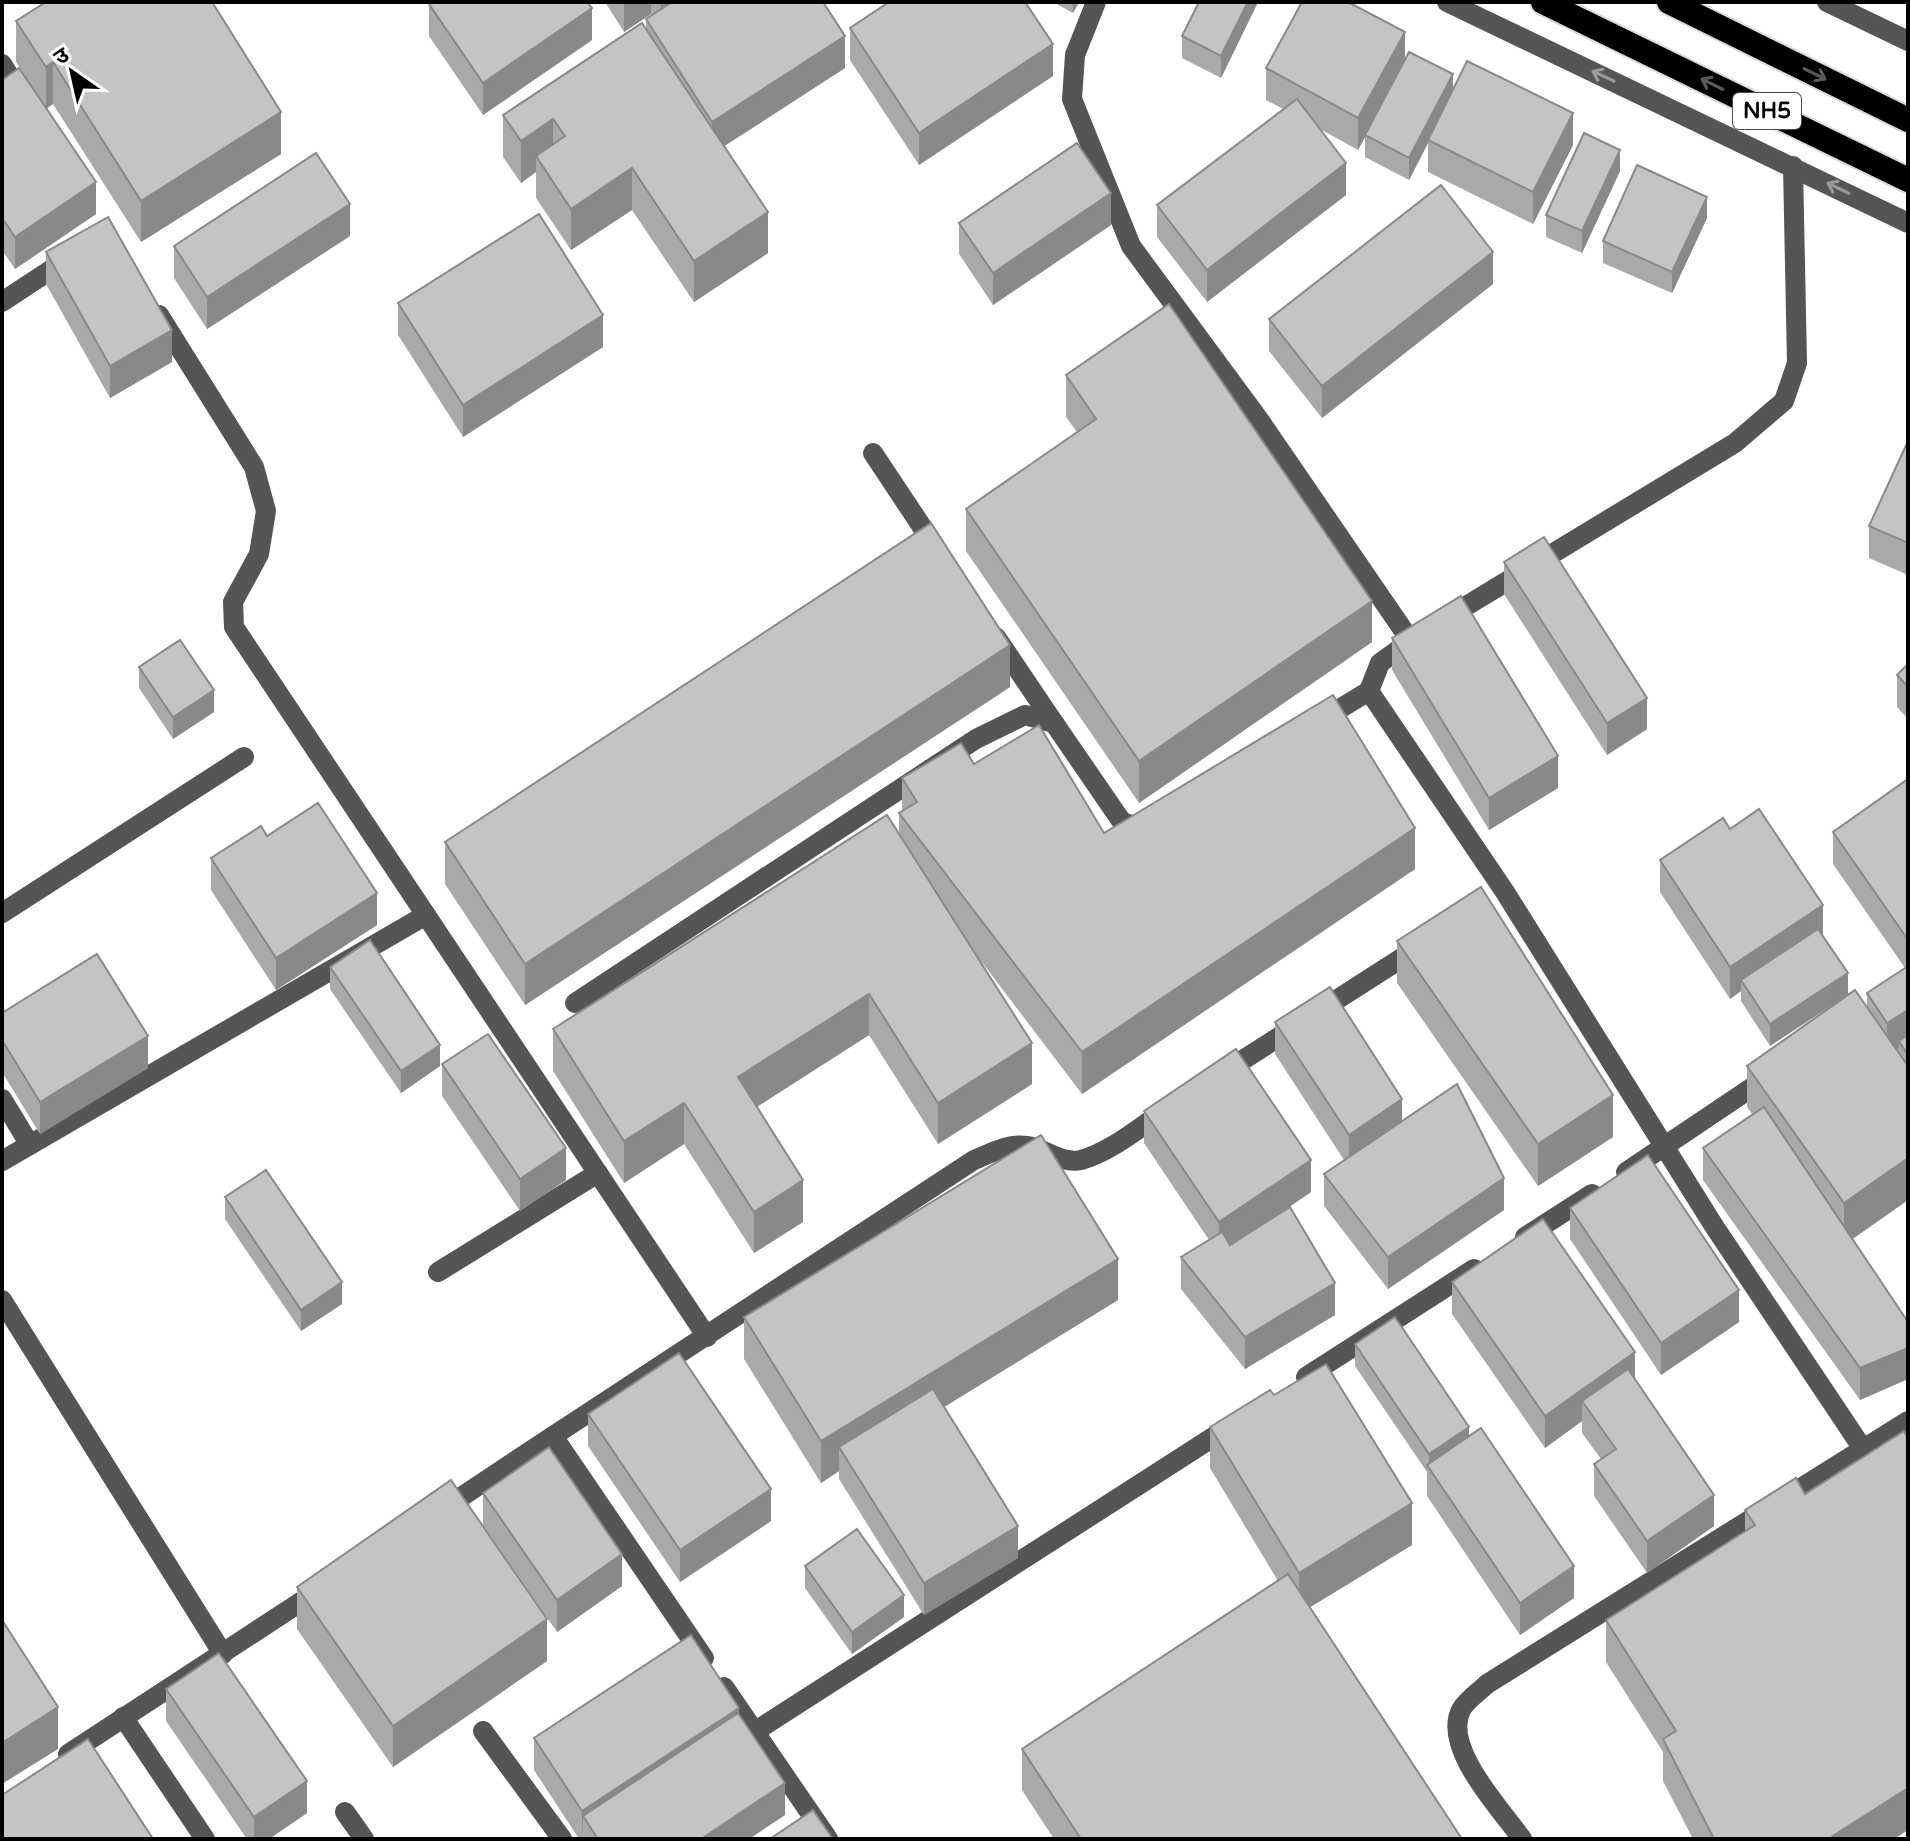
<svg xmlns="http://www.w3.org/2000/svg" width="1910" height="1841" font-family="'Varela Round','Noto Sans Devanagari',sans-serif">
  <style>
    .lines { fill: none; stroke-linecap: round; stroke-linejoin: round }
    .highway-casing { stroke: #dbdbdb; stroke-width: 28 }
    .minor { stroke: #555; stroke-width: 20 }
    .highway { stroke: #000; stroke-width: 24 }
    .wall { fill: #a9a9a9 }
    .shaded-wall { fill: #898989 }
    .building { fill: #c4c4c4; stroke: #898989; stroke-width: 2 }
    .oneway { stroke: #595959 }
    .oneway2 { stroke: #999 }
    .labels { text-anchor: middle; dominant-baseline: central; stroke-width: 8; stroke-linejoin: round; paint-order: stroke }
    .shield { fill: #fff; stroke: #4c4c4c; stroke-width: 2 }
    .shield-label { font-size: 22px; font-weight: bold; fill: #000 }
  </style>
  <rect width="100%" height="100%" fill="#fff"/>
  <g class="lines">
    <!-- highway casing -->
    <g class="highway-casing">
      <g id="highway">
        <path d="M 1543,2 L 1908,180"/>
        <path d="M 1669,2 L 1908,120"/>
      </g>
    </g>
    <!-- minor -->
    <g class="minor">
      <path d="M 1096,2 L 1075,55 L 1072,99 L 1131,246 L 1260,421 L 1410,640"/>
      <path d="M 1447,2 L 1908,223"/>
      <path d="M 1827,2 L 1908,41"/>
      <path d="M 2,64 L 23,98"/>
      <path d="M 2,302 L 69,258"/>
      <path d="M 159,315 L 254,467 L 266,511 L 259,554 L 233,602 L 234,627 L 707,1337"/>
      <path d="M 873,453 L 938,551"/>
      <path d="M 1443,620 L 1735,443 L 1784,401 L 1797,363 L 1793,166"/>
      <path d="M 996,637 L 1054,723"/>
      <path d="M 1413,639 L 1380,663 L 1369,691 L 1505,892 L 1714,1226 L 1863,1449"/>
      <path d="M 1318,722 L 1369,691"/>
      <path d="M 2,913 L 244,757"/>
      <path d="M 575,1003 L 976,739 L 1025,715 L 1054,723 L 1122,822 L 1139,827 L 1147,825"/>
      <path d="M 1221,1074 L 1419,947"/>
      <path d="M 2,1099 L 30,1145"/>
      <path d="M 2,1161 L 426,915"/>
      <path d="M 1626,1172 L 1769,1076"/>
      <path d="M 1525,1237 L 1592,1194"/>
      <path d="M 438,1272 L 598,1173"/>
      <path d="M 2,1300 L 223,1654"/>
      <path d="M 1306,1377 L 1474,1269"/>
      <path d="M 440,1511 L 553,1436"/>
      <path d="M 704,1658 L 553,1436 L 974,1160 C 991,1153 1008,1143 1027,1146 C 1046,1149 1061,1164 1081,1160 C 1111,1152 1141,1126 1167,1109"/>
      <path d="M 724,1687 L 828,1839"/>
      <path d="M 123,1717 L 205,1839"/>
      <path d="M 483,1731 L 562,1839"/>
      <path d="M 754,1732 L 1232,1425"/>
      <path d="M 68,1754 L 319,1590"/>
      <path d="M 345,1812 L 364,1839"/>
      <path d="M 1522,1839 C 1501,1809 1442,1748 1461,1710 C 1466,1700 1479,1692 1487,1684 L 1908,1421"/>
    </g>
    <!-- highway -->
    <use href="#highway" class="highway"/>
  </g>
  <!-- wall -->
  <g class="wall">
    <path d="M 605,2 L 823,2 L 845,68 L 724,146 L 768,253 L 694,302 L 632,210 L 571,250 L 536,198 L 536,172 L 521,183 L 503,157 L 503,115 L 646,29 L 646,19 L 652,15 L 651,14 L 624,32 Z"/>
    <path d="M 1053,2 L 1079,2 L 1073,13 Z"/>
    <path d="M 1258,2 L 1221,78 L 1182,58 L 1182,36 Z"/>
    <path d="M 429,4 L 592,40 L 483,115 L 429,36 Z"/>
    <path d="M 16,21 L 281,154 L 141,242 L 53,104 L 46,108 L 96,214 L 15,269 L 4,253 L 4,283 L 2,285 L 2,80 L 39,98 L 16,62 Z"/>
    <path d="M 850,28 L 1053,76 L 919,165 L 850,60 Z"/>
    <path d="M 1405,60 L 1453,89 L 1573,145 L 1533,224 L 1428,172 L 1428,143 L 1409,180 L 1365,157 L 1365,137 L 1358,150 L 1320,129 L 1346,195 L 1207,302 L 1157,237 L 1157,205 L 1283,109 L 1266,100 L 1266,68 Z"/>
    <path d="M 1620,171 L 1582,253 L 1546,237 L 1546,215 Z"/>
    <path d="M 1707,218 L 1672,293 L 1603,263 L 1603,241 Z"/>
    <path d="M 959,223 L 1111,225 L 993,305 L 959,254 Z"/>
    <path d="M 350,236 L 207,329 L 174,278 L 174,246 Z"/>
    <path d="M 46,252 L 172,362 L 110,398 L 46,284 Z"/>
    <path d="M 1493,284 L 1322,418 L 1269,351 L 1269,319 Z"/>
    <path d="M 398,303 L 603,347 L 463,437 L 398,335 Z"/>
    <path d="M 1066,375 L 1372,642 L 1139,803 L 966,551 L 966,509 L 1077,432 L 1066,417 Z"/>
    <path d="M 1908,441 L 1908,575 L 1869,558 L 1869,526 Z"/>
    <path d="M 1504,562 L 1647,729 L 1607,755 L 1504,594 Z"/>
    <path d="M 1392,638 L 1558,788 L 1489,830 L 1392,670 Z"/>
    <path d="M 1908,664 L 1908,719 L 1897,707 L 1897,675 Z"/>
    <path d="M 139,667 L 214,712 L 173,739 L 139,688 Z"/>
    <path d="M 1010,687 L 525,1005 L 445,884 L 445,842 Z"/>
    <path d="M 974,764 L 1104,833 L 1415,869 L 1082,1094 L 978,957 L 1032,1084 L 938,1144 L 869,1035 L 757,1107 L 803,1222 L 754,1253 L 684,1144 L 624,1183 L 553,1071 L 553,1029 L 899,834 L 899,813 L 902,811 L 902,778 Z"/>
    <path d="M 1908,779 L 1908,1200 L 1852,1239 L 1908,1322 L 1908,1379 L 1860,1400 L 1703,1180 L 1703,1148 L 1752,1114 L 1747,1107 L 1747,1066 L 1867,1008 L 1867,993 L 1905,968 L 1833,864 L 1833,832 Z"/>
    <path d="M 1730,829 L 1823,905 L 1770,1046 L 1741,1001 L 1741,991 L 1730,999 L 1660,892 L 1660,860 Z"/>
    <path d="M 267,836 L 377,925 L 276,990 L 211,890 L 211,858 Z"/>
    <path d="M 1397,941 L 1613,1137 L 1538,1186 L 1397,983 Z"/>
    <path d="M 330,967 L 440,1066 L 401,1093 L 330,989 Z"/>
    <path d="M 1275,1022 L 1402,1121 L 1504,1210 L 1388,1289 L 1324,1206 L 1324,1174 L 1344,1160 L 1275,1054 Z"/>
    <path d="M 2,1040 L 148,1068 L 40,1134 L 2,1072 Z"/>
    <path d="M 442,1064 L 566,1180 L 520,1211 L 442,1096 Z"/>
    <path d="M 1144,1111 L 1311,1192 L 1269,1221 L 1335,1315 L 1245,1369 L 1181,1289 L 1181,1257 L 1209,1240 L 1144,1143 Z"/>
    <path d="M 225,1197 L 342,1304 L 301,1331 L 225,1219 Z"/>
    <path d="M 1570,1208 L 1739,1322 L 1661,1375 L 1570,1239 Z"/>
    <path d="M 1452,1282 L 1635,1380 L 1714,1526 L 1647,1573 L 1594,1496 L 1594,1464 L 1601,1459 L 1582,1433 L 1582,1421 L 1545,1448 L 1452,1314 Z"/>
    <path d="M 1118,1300 L 944,1407 L 1018,1558 L 924,1615 L 839,1479 L 839,1471 L 821,1483 L 744,1359 L 744,1317 Z"/>
    <path d="M 1355,1344 L 1469,1436 L 1574,1598 L 1520,1635 L 1427,1496 L 1427,1472 L 1355,1366 Z"/>
    <path d="M 1274,1395 L 1412,1545 L 1310,1607 L 1462,1839 L 1054,1839 L 1022,1790 L 1022,1749 L 1278,1581 L 1210,1468 L 1210,1427 Z"/>
    <path d="M 588,1414 L 771,1521 L 680,1582 L 588,1446 Z"/>
    <path d="M 483,1493 L 622,1586 L 557,1632 L 483,1525 Z"/>
    <path d="M 1805,1494 L 1894,1839 L 1693,1839 L 1663,1781 L 1663,1752 L 1606,1662 L 1606,1620 L 1745,1531 L 1745,1510 Z"/>
    <path d="M 805,1566 L 904,1617 L 852,1654 L 805,1588 Z"/>
    <path d="M 297,1587 L 547,1661 L 393,1767 L 297,1629 Z"/>
    <path d="M 166,1689 L 307,1813 L 269,1839 L 247,1839 L 166,1721 Z"/>
    <path d="M 739,1713 L 785,1815 L 749,1839 L 579,1839 L 534,1770 L 534,1738 Z"/>
  </g>
  <!-- shaded-wall -->
  <g class="shaded-wall">
    <path d="M 624,2 L 651,2 L 651,14 L 624,32 Z"/>
    <path d="M 661,2 L 703,2 L 661,29 Z"/>
    <path d="M 1073,2 L 1079,2 L 1073,13 Z"/>
    <path d="M 1248,2 L 1258,2 L 1221,78 L 1221,56 Z"/>
    <path d="M 592,8 L 592,40 L 483,115 L 483,83 Z"/>
    <path d="M 1405,32 L 1405,64 L 1358,150 L 1358,118 Z"/>
    <path d="M 845,36 L 845,68 L 712,154 L 712,122 Z"/>
    <path d="M 1053,44 L 1053,76 L 919,165 L 919,133 Z"/>
    <path d="M 53,62 L 53,104 L 46,109 L 46,67 Z"/>
    <path d="M 1453,74 L 1453,96 L 1428,140 L 1428,143 L 1409,180 L 1409,158 Z"/>
    <path d="M 281,112 L 281,154 L 141,242 L 141,201 Z"/>
    <path d="M 1573,113 L 1573,145 L 1533,224 L 1533,192 Z"/>
    <path d="M 553,119 L 553,161 L 536,156 L 536,172 L 521,183 L 521,141 Z"/>
    <path d="M 1620,150 L 1620,171 L 1582,253 L 1582,231 Z"/>
    <path d="M 1346,163 L 1346,195 L 1207,302 L 1207,270 Z"/>
    <path d="M 632,168 L 632,210 L 571,250 L 571,209 Z"/>
    <path d="M 96,182 L 96,214 L 15,269 L 15,237 Z"/>
    <path d="M 1111,193 L 1111,225 L 993,305 L 993,273 Z"/>
    <path d="M 1707,197 L 1707,218 L 1672,293 L 1672,272 Z"/>
    <path d="M 350,204 L 350,236 L 207,329 L 207,297 Z"/>
    <path d="M 768,212 L 768,253 L 694,302 L 694,261 Z"/>
    <path d="M 4,251 L 4,283 L 2,285 L 2,253 Z"/>
    <path d="M 1493,252 L 1493,284 L 1322,418 L 1322,386 Z"/>
    <path d="M 603,315 L 603,347 L 463,437 L 463,405 Z"/>
    <path d="M 172,330 L 172,362 L 110,398 L 110,366 Z"/>
    <path d="M 1372,601 L 1372,642 L 1139,803 L 1139,761 Z"/>
    <path d="M 1010,645 L 1010,687 L 525,1005 L 525,964 Z"/>
    <path d="M 214,690 L 214,712 L 173,739 L 173,717 Z"/>
    <path d="M 1647,698 L 1647,729 L 1607,755 L 1607,723 Z"/>
    <path d="M 1558,756 L 1558,788 L 1489,830 L 1489,798 Z"/>
    <path d="M 1415,828 L 1415,869 L 1082,1094 L 1082,1052 Z"/>
    <path d="M 377,893 L 377,925 L 276,990 L 276,958 Z"/>
    <path d="M 1823,905 L 1823,937 L 1741,980 L 1741,991 L 1730,999 L 1730,967 Z"/>
    <path d="M 1908,935 L 1908,967 L 1906,969 L 1906,937 Z"/>
    <path d="M 1848,973 L 1848,995 L 1770,1046 L 1770,1024 Z"/>
    <path d="M 869,994 L 869,1035 L 738,1119 L 738,1077 Z"/>
    <path d="M 1908,1010 L 1908,1042 L 1899,1041 L 1899,1048 L 1887,1055 L 1887,1023 Z"/>
    <path d="M 148,1036 L 148,1068 L 40,1134 L 40,1102 Z"/>
    <path d="M 1032,1043 L 1032,1084 L 938,1144 L 938,1103 Z"/>
    <path d="M 440,1045 L 440,1066 L 401,1093 L 401,1071 Z"/>
    <path d="M 1613,1095 L 1613,1137 L 1538,1186 L 1538,1144 Z"/>
    <path d="M 1402,1099 L 1402,1131 L 1349,1167 L 1349,1135 Z"/>
    <path d="M 684,1103 L 684,1144 L 624,1183 L 624,1141 Z"/>
    <path d="M 566,1148 L 566,1180 L 520,1211 L 520,1179 Z"/>
    <path d="M 1908,1158 L 1908,1200 L 1844,1245 L 1844,1203 Z"/>
    <path d="M 1311,1160 L 1311,1192 L 1219,1254 L 1219,1222 Z"/>
    <path d="M 1504,1178 L 1504,1210 L 1388,1289 L 1388,1257 Z"/>
    <path d="M 803,1180 L 803,1222 L 754,1253 L 754,1212 Z"/>
    <path d="M 1118,1259 L 1118,1300 L 850,1465 L 839,1447 L 839,1471 L 821,1483 L 821,1441 Z"/>
    <path d="M 342,1282 L 342,1304 L 301,1331 L 301,1310 Z"/>
    <path d="M 1335,1283 L 1335,1315 L 1245,1369 L 1245,1337 Z"/>
    <path d="M 1739,1290 L 1739,1322 L 1661,1375 L 1661,1343 Z"/>
    <path d="M 1908,1348 L 1908,1379 L 1860,1400 L 1860,1368 Z"/>
    <path d="M 1635,1352 L 1635,1384 L 1582,1401 L 1582,1421 L 1545,1448 L 1545,1416 Z"/>
    <path d="M 1469,1427 L 1469,1448 L 1429,1468 L 1429,1454 Z"/>
    <path d="M 771,1489 L 771,1521 L 680,1582 L 680,1550 Z"/>
    <path d="M 1714,1495 L 1714,1526 L 1647,1573 L 1647,1541 Z"/>
    <path d="M 1412,1503 L 1412,1545 L 1299,1614 L 1299,1573 Z"/>
    <path d="M 1018,1526 L 1018,1558 L 924,1615 L 924,1583 Z"/>
    <path d="M 622,1554 L 622,1586 L 557,1632 L 557,1600 Z"/>
    <path d="M 1574,1566 L 1574,1598 L 1520,1635 L 1520,1603 Z"/>
    <path d="M 904,1595 L 904,1617 L 852,1654 L 852,1632 Z"/>
    <path d="M 547,1619 L 547,1661 L 393,1767 L 393,1726 Z"/>
    <path d="M 58,1707 L 58,1749 L 2,1784 L 2,1743 Z"/>
    <path d="M 739,1708 L 739,1740 L 583,1816 L 582,1839 L 582,1811 Z"/>
    <path d="M 307,1781 L 307,1813 L 269,1839 L 254,1839 L 254,1817 Z"/>
    <path d="M 785,1783 L 785,1815 L 749,1839 L 701,1839 Z"/>
    <path d="M 1908,1788 L 1908,1830 L 1894,1839 L 1828,1839 Z"/>
  </g>
  <!-- building -->
  <g class="building">
    <path d="M 46,2 L 212,2 L 281,112 L 141,201 L 53,62 L 46,67 L 16,21 Z"/>
    <path d="M 432,2 L 587,2 L 592,8 L 483,83 L 429,4 Z"/>
    <path d="M 672,2 L 823,2 L 845,36 L 712,122 L 646,19 Z"/>
    <path d="M 889,2 L 1025,2 L 1053,44 L 919,133 L 850,28 Z"/>
    <path d="M 1199,2 L 1248,2 L 1221,56 L 1182,36 Z"/>
    <path d="M 1302,2 L 1348,2 L 1405,32 L 1358,118 L 1266,68 Z"/>
    <path d="M 642,23 L 768,212 L 694,261 L 632,168 L 571,209 L 536,156 L 565,136 L 553,119 L 521,141 L 503,115 Z"/>
    <path d="M 1409,52 L 1453,74 L 1409,158 L 1365,135 Z"/>
    <path d="M 1467,61 L 1573,113 L 1533,192 L 1428,140 Z"/>
    <path d="M 19,68 L 96,182 L 15,237 L 2,218 L 2,80 Z"/>
    <path d="M 1297,99 L 1346,163 L 1207,270 L 1157,205 Z"/>
    <path d="M 1584,133 L 1620,150 L 1582,231 L 1546,215 Z"/>
    <path d="M 1077,143 L 1111,193 L 993,273 L 959,223 Z"/>
    <path d="M 316,153 L 350,204 L 207,297 L 174,246 Z"/>
    <path d="M 1637,165 L 1707,197 L 1672,272 L 1603,241 Z"/>
    <path d="M 1441,185 L 1493,252 L 1322,386 L 1269,319 Z"/>
    <path d="M 539,214 L 603,315 L 463,405 L 398,303 Z"/>
    <path d="M 108,217 L 172,330 L 110,366 L 46,252 Z"/>
    <path d="M 1169,304 L 1372,601 L 1139,761 L 966,509 L 1096,419 L 1066,375 Z"/>
    <path d="M 1908,441 L 1908,543 L 1869,526 Z"/>
    <path d="M 931,523 L 1010,645 L 525,964 L 445,842 Z"/>
    <path d="M 1544,537 L 1647,698 L 1607,723 L 1504,562 Z"/>
    <path d="M 1461,596 L 1558,756 L 1489,798 L 1392,638 Z"/>
    <path d="M 180,640 L 214,690 L 173,717 L 139,667 Z"/>
    <path d="M 1908,664 L 1908,687 L 1897,675 Z"/>
    <path d="M 1333,695 L 1415,828 L 1082,1052 L 899,813 L 917,802 L 902,778 L 961,743 L 974,764 L 1039,725 L 1104,833 Z"/>
    <path d="M 1908,779 L 1908,935 L 1906,937 L 1833,832 Z"/>
    <path d="M 318,803 L 377,893 L 276,958 L 211,858 L 261,826 L 267,836 Z"/>
    <path d="M 1759,809 L 1823,905 L 1730,967 L 1660,860 L 1723,818 L 1730,829 Z"/>
    <path d="M 887,815 L 1032,1043 L 938,1103 L 869,994 L 738,1077 L 803,1180 L 754,1212 L 684,1103 L 624,1141 L 553,1029 Z"/>
    <path d="M 1481,887 L 1613,1095 L 1538,1144 L 1397,941 Z"/>
    <path d="M 1818,929 L 1848,973 L 1770,1024 L 1741,980 Z"/>
    <path d="M 370,940 L 440,1045 L 401,1071 L 330,967 Z"/>
    <path d="M 97,954 L 148,1036 L 40,1102 L 2,1040 L 2,1013 Z"/>
    <path d="M 1908,966 L 1908,1010 L 1887,1023 L 1867,993 Z"/>
    <path d="M 1330,987 L 1402,1099 L 1349,1135 L 1275,1022 Z"/>
    <path d="M 1855,990 L 1908,1066 L 1908,1158 L 1844,1203 L 1747,1066 Z"/>
    <path d="M 488,1034 L 566,1148 L 520,1179 L 442,1064 Z"/>
    <path d="M 1908,1035 L 1908,1055 L 1899,1041 Z"/>
    <path d="M 1236,1049 L 1311,1160 L 1219,1222 L 1144,1111 Z"/>
    <path d="M 1457,1084 L 1504,1178 L 1388,1257 L 1324,1174 Z"/>
    <path d="M 1764,1107 L 1908,1322 L 1908,1348 L 1860,1368 L 1703,1148 Z"/>
    <path d="M 1041,1135 L 1118,1259 L 821,1441 L 744,1317 Z"/>
    <path d="M 1648,1155 L 1739,1290 L 1661,1343 L 1570,1208 Z"/>
    <path d="M 266,1170 L 342,1282 L 301,1310 L 225,1197 Z"/>
    <path d="M 1290,1207 L 1335,1283 L 1245,1337 L 1181,1257 L 1222,1232 L 1230,1245 Z"/>
    <path d="M 1543,1219 L 1635,1352 L 1545,1416 L 1452,1282 Z"/>
    <path d="M 1395,1317 L 1469,1427 L 1429,1454 L 1355,1344 Z"/>
    <path d="M 679,1353 L 771,1489 L 680,1550 L 588,1414 Z"/>
    <path d="M 1326,1364 L 1412,1503 L 1299,1573 L 1210,1427 L 1270,1390 L 1274,1395 Z"/>
    <path d="M 1628,1369 L 1714,1495 L 1647,1541 L 1594,1464 L 1616,1449 L 1582,1401 Z"/>
    <path d="M 933,1389 L 1018,1526 L 924,1583 L 839,1447 Z"/>
    <path d="M 1481,1428 L 1574,1566 L 1520,1603 L 1427,1465 Z"/>
    <path d="M 1904,1431 L 1908,1439 L 1908,1788 L 1828,1839 L 1714,1839 L 1663,1739 L 1676,1731 L 1606,1620 L 1755,1525 L 1745,1510 L 1796,1478 L 1805,1494 Z"/>
    <path d="M 549,1447 L 622,1554 L 557,1600 L 483,1493 Z"/>
    <path d="M 451,1480 L 547,1619 L 393,1726 L 297,1587 Z"/>
    <path d="M 857,1529 L 904,1595 L 852,1632 L 805,1566 Z"/>
    <path d="M 1288,1574 L 1462,1839 L 1081,1839 L 1022,1749 Z"/>
    <path d="M 2,1620 L 58,1707 L 2,1743 Z"/>
    <path d="M 691,1635 L 739,1708 L 582,1811 L 534,1738 Z"/>
    <path d="M 219,1653 L 307,1781 L 254,1817 L 166,1689 Z"/>
    <path d="M 738,1713 L 785,1783 L 701,1839 L 598,1839 L 583,1816 Z"/>
    <path d="M 88,1739 L 153,1839 L 2,1839 L 2,1795 Z"/>
    <path d="M 813,1810 L 833,1839 L 770,1839 Z"/>
  </g>
  <!-- one-way arrows -->
  <defs><path id="oneway-shaft" d="M-6 0H5M1.5-3L5.5 0L1.5 3" fill="none" stroke-width="1.6" stroke-linecap="round" stroke-linejoin="round" transform="scale(2)"/></defs>
  <g class="oneway">
    <use href="#oneway-shaft" transform="translate(1815 74) rotate(26)"/>
    <use href="#oneway-shaft" transform="translate(1712 84) rotate(-154)"/>
  </g>
  <g class="oneway2">
    <use href="#oneway-shaft" transform="translate(1603 76) rotate(-155)"/>
    <use href="#oneway-shaft" transform="translate(1838 188) rotate(-154)"/>
  </g>
  <g class="labels">
    <!-- shield labels -->
    <rect class="shield" x="1733" y="93" width="68" height="36" rx="6"/>
    <g class="shield-label">
      <text x="1767" y="111">NH5</text>
    </g>
  </g>
  <!-- border -->
  <rect width="1910" height="1841" fill="none" stroke="#000000" stroke-width="8"/>
  <!-- north arrow -->
  <g transform="translate(72 72) rotate(326)" stroke="#ffffff" stroke-width="6" paint-order="stroke">
  <path d="M0-6L14 30L0 20L-14 30Z" fill="#000000"/>
  <text y="-12" font-size="22" font-weight="bold" text-anchor="middle" fill="#000000">उ</text>
  </g>
</svg>
